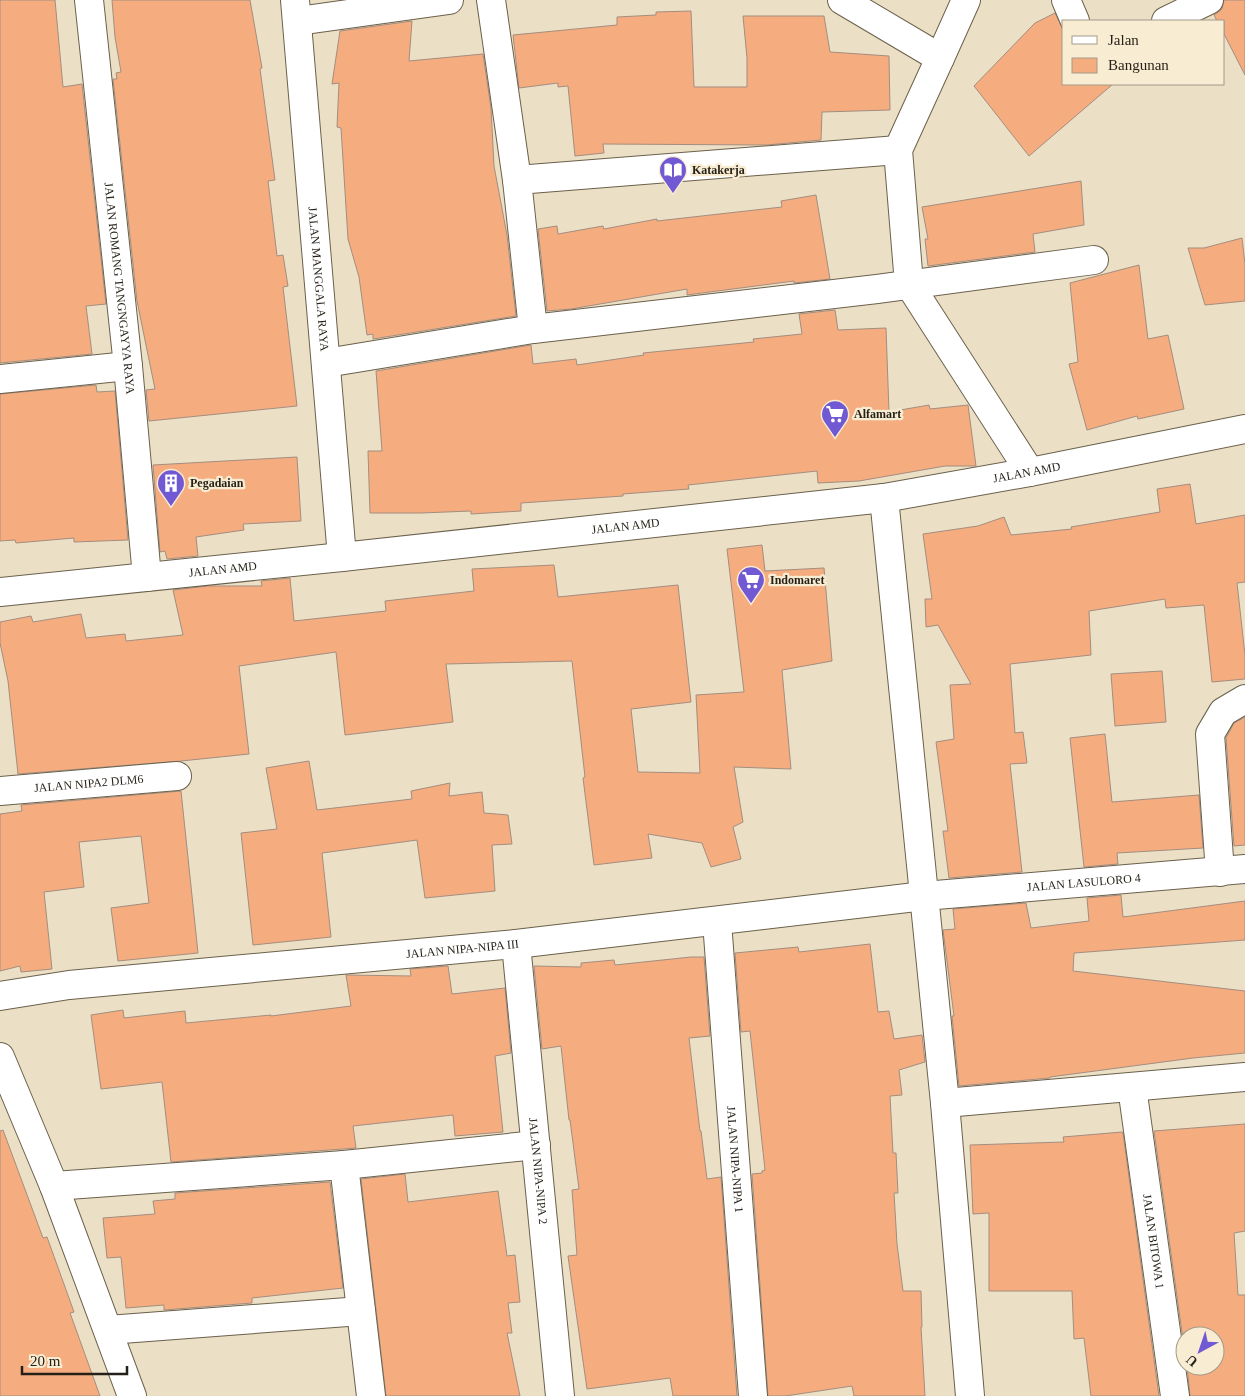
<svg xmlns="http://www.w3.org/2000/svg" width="1245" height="1396" font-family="'Times New Roman',serif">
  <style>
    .building { fill: #f5ad7f; stroke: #a48d7f }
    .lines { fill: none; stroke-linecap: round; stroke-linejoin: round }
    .minor-casing { stroke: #6b604b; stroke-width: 30 }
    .tertiary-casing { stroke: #6b604b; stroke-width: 30 }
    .minor { stroke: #fff; stroke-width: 28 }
    .tertiary { stroke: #fff; stroke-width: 28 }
    .labels { text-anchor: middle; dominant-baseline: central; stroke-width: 4.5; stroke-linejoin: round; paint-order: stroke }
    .poi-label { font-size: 12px; font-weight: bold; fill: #241f17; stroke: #f8ecd3; text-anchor: start }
    .street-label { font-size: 12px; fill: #241f17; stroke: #f8ecd3 }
  </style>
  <rect width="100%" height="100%" fill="#ebdfc6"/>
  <!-- building -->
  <g class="building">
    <path d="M 0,0 L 55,0 L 63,87 L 82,84 L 106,304 L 86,306 L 92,354 L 0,363 Z"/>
    <path d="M 112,0 L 250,0 L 262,68 L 260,69 L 275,180 L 268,181 L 277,256 L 283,255 L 288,286 L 283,287 L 297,406 L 149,421 L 146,390 L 155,389 L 137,301 L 113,79 L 117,79 L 116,73 L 121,72 L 115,37 Z"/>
    <path d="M 1224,0 L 1245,0 L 1245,75 L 1224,34 L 1224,21 L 1217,21 L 1214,15 L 1222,9 Z"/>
    <path d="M 691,11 L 694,87 L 747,87 L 747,58 L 743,16 L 824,16 L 830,52 L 889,56 L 890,110 L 822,112 L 821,140 L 767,145 L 603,144 L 604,153 L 575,156 L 568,86 L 558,87 L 558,83 L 519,88 L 513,35 L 617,25 L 617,17 L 656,15 L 656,12 Z"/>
    <path d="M 1055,13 L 1064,31 L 1064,84 L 1113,84 L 1029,156 L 974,86 L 1035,23 Z"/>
    <path d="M 412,21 L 409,61 L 483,54 L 491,108 L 494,166 L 507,235 L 516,316 L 373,339 L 373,334 L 367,335 L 359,277 L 348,239 L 341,128 L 337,127 L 339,83 L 332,84 L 340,31 Z"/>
    <path d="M 1081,181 L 1084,225 L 1033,234 L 1035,252 L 928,266 L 925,239 L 928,239 L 922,207 Z"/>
    <path d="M 816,195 L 830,279 L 794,283 L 794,281 L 687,295 L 687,289 L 571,309 L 547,311 L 538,229 L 557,226 L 558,234 L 603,226 L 604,229 L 657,219 L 657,221 L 782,207 L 781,201 Z"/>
    <path d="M 1242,238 L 1245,264 L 1245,301 L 1205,305 L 1188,248 L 1204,248 Z"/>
    <path d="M 1139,265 L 1148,339 L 1168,335 L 1184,409 L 1138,419 L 1137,416 L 1087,430 L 1069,364 L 1078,362 L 1070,283 Z"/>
    <path d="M 835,310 L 838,330 L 886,328 L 889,412 L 929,405 L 930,409 L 968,405 L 976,466 L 945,466 L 859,481 L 818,483 L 817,471 L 688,485 L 689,489 L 623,494 L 623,496 L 521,503 L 521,511 L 471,514 L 471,511 L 421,513 L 370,513 L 368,451 L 382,451 L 376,371 L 531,345 L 533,364 L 576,359 L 577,365 L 644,355 L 643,353 L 754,342 L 753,339 L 802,334 L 799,314 Z"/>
    <path d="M 96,385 L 97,392 L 115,391 L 128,540 L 74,542 L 74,538 L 16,543 L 15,540 L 0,541 L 0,394 Z"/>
    <path d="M 297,457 L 301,521 L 243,524 L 244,530 L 196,537 L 198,556 L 167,559 L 165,551 L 160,552 L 153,465 Z"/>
    <path d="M 1190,484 L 1196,524 L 1245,515 L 1245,582 L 1237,583 L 1245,655 L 1245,679 L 1212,682 L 1204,605 L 1166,608 L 1165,599 L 1089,611 L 1091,655 L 1010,664 L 1015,733 L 1023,732 L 1027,763 L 1010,764 L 1022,872 L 949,878 L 943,831 L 948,831 L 936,742 L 954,739 L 950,685 L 971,684 L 938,625 L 926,627 L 925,599 L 932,599 L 923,534 L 978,526 L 1004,517 L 1011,535 L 1072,529 L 1071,527 L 1160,512 L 1157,489 Z"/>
    <path d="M 762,545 L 765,571 L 824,568 L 832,661 L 782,670 L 791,769 L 734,767 L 743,822 L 733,827 L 741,859 L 711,867 L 702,843 L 648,834 L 652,858 L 594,865 L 583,778 L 585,777 L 572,661 L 446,664 L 453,722 L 345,735 L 336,652 L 239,666 L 249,754 L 181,761 L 18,774 L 8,681 L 0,643 L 0,622 L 31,616 L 33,622 L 81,614 L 86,638 L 125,634 L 126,641 L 183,635 L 173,590 L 208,586 L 262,586 L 261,581 L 290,578 L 294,621 L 386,611 L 385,601 L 474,591 L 472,569 L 554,565 L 558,597 L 678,585 L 691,702 L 631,709 L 638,772 L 700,773 L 696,695 L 744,692 L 727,549 Z"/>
    <path d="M 1162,671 L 1166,722 L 1115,726 L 1111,674 Z"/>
    <path d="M 1245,717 L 1245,845 L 1234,846 L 1226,738 L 1234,723 Z"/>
    <path d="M 1105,734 L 1112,802 L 1199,795 L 1203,848 L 1117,853 L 1118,864 L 1084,867 L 1070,738 Z"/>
    <path d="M 309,761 L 317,810 L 412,799 L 411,791 L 450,783 L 449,796 L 482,792 L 484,813 L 508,815 L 512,844 L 492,845 L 495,891 L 425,898 L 417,840 L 322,853 L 331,937 L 253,945 L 241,833 L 277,829 L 266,768 Z"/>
    <path d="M 181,791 L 198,953 L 118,961 L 111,908 L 149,903 L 141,836 L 79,842 L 84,887 L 44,892 L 52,969 L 21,972 L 20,966 L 0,971 L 0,814 L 22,811 L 21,805 Z"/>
    <path d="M 1121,895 L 1123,917 L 1245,901 L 1245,940 L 1074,953 L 1073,971 L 1245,991 L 1245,1053 L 1193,1058 L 1050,1077 L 1050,1078 L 959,1086 L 952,1016 L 954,1016 L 943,930 L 955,929 L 953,909 L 1026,903 L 1031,928 L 1089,921 L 1087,898 Z"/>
    <path d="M 870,944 L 878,1012 L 889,1011 L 894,1039 L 922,1035 L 925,1062 L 899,1070 L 902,1095 L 890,1096 L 893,1153 L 896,1153 L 898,1193 L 894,1193 L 897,1244 L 903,1291 L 921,1291 L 922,1327 L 921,1327 L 925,1396 L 854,1396 L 852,1386 L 785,1396 L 768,1396 L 752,1174 L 762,1173 L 762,1171 L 765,1170 L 750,1031 L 741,1032 L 735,953 L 798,947 L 799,952 Z"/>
    <path d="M 691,957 L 704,957 L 710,1036 L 689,1038 L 700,1131 L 701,1131 L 707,1179 L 721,1177 L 737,1396 L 673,1396 L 670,1378 L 587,1389 L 568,1256 L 577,1255 L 572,1190 L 579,1189 L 570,1120 L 569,1120 L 561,1046 L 542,1049 L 534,966 L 581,967 L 581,963 L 614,960 L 615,965 Z"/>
    <path d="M 448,966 L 452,994 L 505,988 L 511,1053 L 495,1056 L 503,1132 L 455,1136 L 453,1115 L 353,1126 L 356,1148 L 171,1162 L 162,1082 L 101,1089 L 91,1015 L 123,1010 L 124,1018 L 185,1011 L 186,1023 L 271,1015 L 271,1016 L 351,1006 L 346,975 L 411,976 L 410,969 Z"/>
    <path d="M 1245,1124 L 1245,1231 L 1234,1233 L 1238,1295 L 1245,1295 L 1245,1396 L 1190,1396 L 1187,1366 L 1215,1366 L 1215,1336 L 1185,1336 L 1185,1354 L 1154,1131 Z"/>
    <path d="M 3,1130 L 43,1238 L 47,1237 L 74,1312 L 70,1313 L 100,1396 L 0,1396 L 0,1131 Z"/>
    <path d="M 1122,1132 L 1123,1133 L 1159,1396 L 1091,1396 L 1084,1338 L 1074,1339 L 1072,1291 L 989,1291 L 989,1213 L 973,1214 L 970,1145 L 1064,1142 L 1063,1137 Z"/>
    <path d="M 405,1174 L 408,1202 L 498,1191 L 507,1256 L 515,1255 L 520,1302 L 508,1303 L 512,1333 L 507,1333 L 520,1396 L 386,1396 L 361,1179 Z"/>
    <path d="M 330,1182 L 343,1288 L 252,1298 L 252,1303 L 164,1310 L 164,1305 L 126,1308 L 121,1257 L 107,1258 L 103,1218 L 155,1214 L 153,1201 L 175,1199 L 175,1193 Z"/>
  </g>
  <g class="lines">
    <!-- minor casing -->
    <g class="minor-casing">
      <g id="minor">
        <path id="s1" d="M 89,0 L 128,366 L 147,577"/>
        <path id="s2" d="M 295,0 L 342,557"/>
        <path d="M 491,0 L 517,180 L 533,329 L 877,289 L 1094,260"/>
        <path d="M 842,0 L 940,58 L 898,150 L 909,284 L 1030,472"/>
        <path d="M 1066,0 L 1075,21"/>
        <path d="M 298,21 L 449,0"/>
        <path d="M 1166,21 L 1209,0"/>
        <path d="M 940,58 L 966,0"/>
        <path d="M 517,180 L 898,150"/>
        <path d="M 326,363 L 533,329"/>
        <path d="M 0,379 L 128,366"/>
        <path id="s3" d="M 0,791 L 177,776"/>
        <path d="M 1220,872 L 1210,734 L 1223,712 L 1245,699"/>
        <path id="s4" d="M 717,922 L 753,1396"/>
        <path id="s5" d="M 516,944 L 560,1396"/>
        <path id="s6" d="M 0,996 L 69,985 L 516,944 L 924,896 L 1245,869"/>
        <path d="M 0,1057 L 54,1186 L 132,1396"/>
        <path id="s7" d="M 1132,1087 L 1175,1396"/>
        <path d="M 945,1103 L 1245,1077"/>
        <path d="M 344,1165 L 371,1396"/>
        <path d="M 54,1186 L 344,1165 L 536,1145"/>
        <path d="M 108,1330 L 361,1311"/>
      </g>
    </g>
    <!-- tertiary casing -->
    <g class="tertiary-casing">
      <g id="tertiary">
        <path d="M 884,498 L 945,1103 L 970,1396"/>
        <path id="s8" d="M 0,592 L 342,557 L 884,498 L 1030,472 L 1245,429"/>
      </g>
    </g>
    <!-- minor -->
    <use href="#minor" class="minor"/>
    <!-- tertiary -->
    <use href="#tertiary" class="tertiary"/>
  </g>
  <!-- icons -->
  <defs>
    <g id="library-pin" transform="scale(1.4375)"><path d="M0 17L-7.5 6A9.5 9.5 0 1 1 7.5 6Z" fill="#7159d3" stroke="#f8ecd3"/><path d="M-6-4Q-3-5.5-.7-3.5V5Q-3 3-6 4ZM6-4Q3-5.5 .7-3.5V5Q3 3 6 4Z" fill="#fff"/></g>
    <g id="supermarket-pin" transform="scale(1.4375)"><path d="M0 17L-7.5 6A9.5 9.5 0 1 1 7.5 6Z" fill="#7159d3" stroke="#f8ecd3"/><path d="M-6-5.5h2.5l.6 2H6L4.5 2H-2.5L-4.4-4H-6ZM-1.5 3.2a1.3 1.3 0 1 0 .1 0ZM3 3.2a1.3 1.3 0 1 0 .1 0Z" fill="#fff"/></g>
    <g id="building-pin" transform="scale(1.4375)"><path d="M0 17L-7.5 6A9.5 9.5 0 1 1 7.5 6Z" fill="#7159d3" stroke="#f8ecd3"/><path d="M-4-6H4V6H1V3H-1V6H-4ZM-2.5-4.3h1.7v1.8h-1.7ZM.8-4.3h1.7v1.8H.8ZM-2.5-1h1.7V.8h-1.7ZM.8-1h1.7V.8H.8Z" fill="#fff"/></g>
  </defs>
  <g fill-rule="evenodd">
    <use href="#library-pin" x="673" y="170"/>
    <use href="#supermarket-pin" x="835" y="414"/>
    <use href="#building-pin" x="171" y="483"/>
    <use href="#supermarket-pin" x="751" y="580"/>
  </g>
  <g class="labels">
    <!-- poi labels -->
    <g class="poi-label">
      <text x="692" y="170">Katakerja</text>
      <text x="854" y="414">Alfamart</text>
      <text x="190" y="483">Pegadaian</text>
      <text x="770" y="580">Indomaret</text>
    </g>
    <!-- street labels -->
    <g class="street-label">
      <text stroke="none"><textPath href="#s2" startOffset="280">JALAN MANGGALA RAYA</textPath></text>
      <text stroke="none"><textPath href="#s1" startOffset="290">JALAN ROMANG TANGNGAYYA RAYA</textPath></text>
      <text stroke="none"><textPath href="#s8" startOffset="1034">JALAN AMD</textPath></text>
      <text stroke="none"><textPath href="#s8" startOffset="629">JALAN AMD</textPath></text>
      <text stroke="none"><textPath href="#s8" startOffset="224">JALAN AMD</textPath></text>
      <text stroke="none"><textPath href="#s3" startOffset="89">JALAN NIPA2 DLM6</textPath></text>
      <text stroke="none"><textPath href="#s6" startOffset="1090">JALAN LASULORO 4</textPath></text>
      <text stroke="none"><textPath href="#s6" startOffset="465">JALAN NIPA-NIPA III</textPath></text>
      <text stroke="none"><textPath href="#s4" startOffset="238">JALAN NIPA-NIPA 1</textPath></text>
      <text stroke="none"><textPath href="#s5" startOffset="228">JALAN NIPA-NIPA 2</textPath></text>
      <text stroke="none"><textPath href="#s7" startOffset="156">JALAN BITOWA 1</textPath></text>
    </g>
  </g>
  <!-- legend -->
  <rect x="1062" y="20" width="162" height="65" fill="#f8ecd3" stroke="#a39a88"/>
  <rect x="1072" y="36" width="25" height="8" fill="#ffffff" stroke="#a39a88"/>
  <text x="1108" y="45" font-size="15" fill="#241f17">Jalan</text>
  <rect x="1072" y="58" width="25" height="15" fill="#f5ad7f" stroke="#a39a88"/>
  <text x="1108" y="70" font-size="15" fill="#241f17">Bangunan</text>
  <!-- north arrow -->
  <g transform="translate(1200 1351) rotate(220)"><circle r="24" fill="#f8ecd3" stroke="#a39a88"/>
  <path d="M0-4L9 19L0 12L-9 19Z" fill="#7159d3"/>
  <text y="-8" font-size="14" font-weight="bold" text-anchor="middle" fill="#241f17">U</text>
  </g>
  <!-- scale -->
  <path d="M22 1366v8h105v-8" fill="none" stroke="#241f17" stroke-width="2.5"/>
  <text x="30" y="1366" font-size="15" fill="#241f17" stroke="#f8ecd3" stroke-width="4" paint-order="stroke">20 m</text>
</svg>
